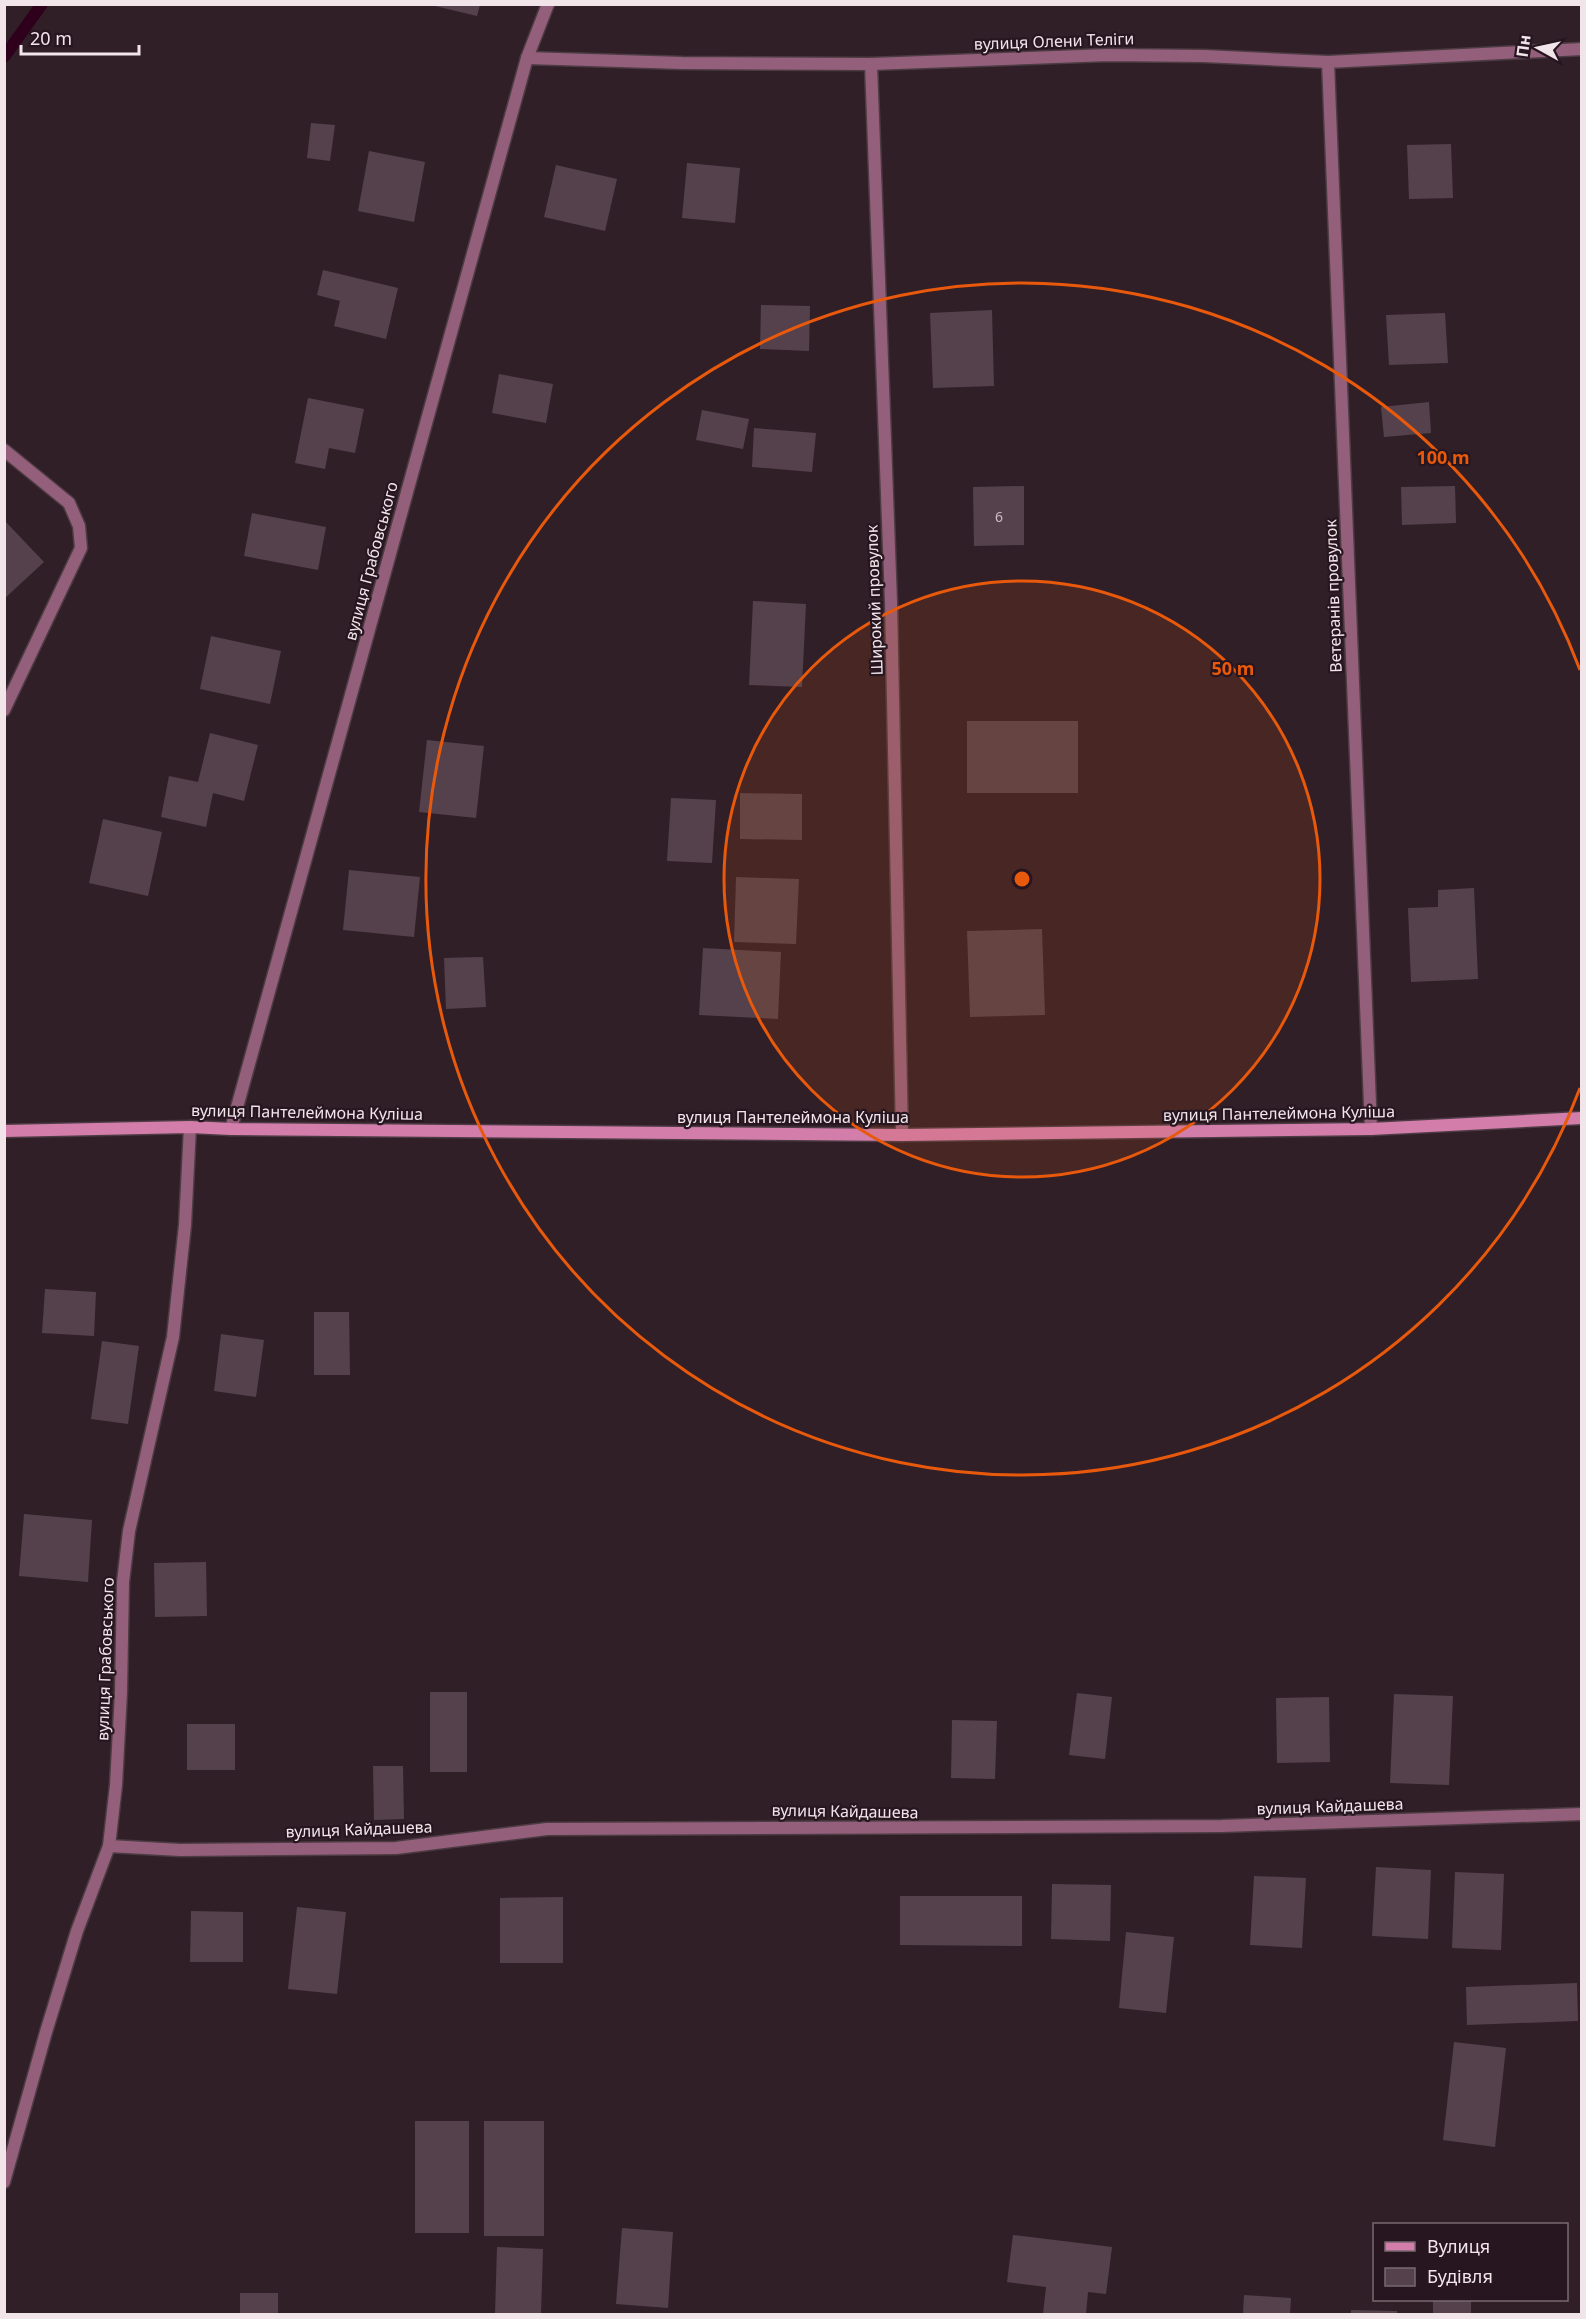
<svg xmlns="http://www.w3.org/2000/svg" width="1586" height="2319" font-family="'Noto Sans',sans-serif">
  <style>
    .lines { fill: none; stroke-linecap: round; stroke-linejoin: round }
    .stream { stroke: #2e001c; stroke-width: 12 }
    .building { fill: #55414b }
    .lane-casing { stroke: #4c3b43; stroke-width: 15 }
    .street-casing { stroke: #4c3b43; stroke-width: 15 }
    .secondary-casing { stroke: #4c3b43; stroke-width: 15 }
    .lane { stroke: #935f7a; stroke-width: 12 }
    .street { stroke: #935f7a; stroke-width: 12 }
    .secondary { stroke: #d27daa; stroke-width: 12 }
    .ring { fill: none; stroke: #e8590c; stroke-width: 3 }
    .labels { text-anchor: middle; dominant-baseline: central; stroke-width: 4.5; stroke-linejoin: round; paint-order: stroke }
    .number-label { font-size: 14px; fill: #cabcc2 }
    .street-label { font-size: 16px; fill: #f1e5ea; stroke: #27161f }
    .centre { fill: #e8590c; stroke: #27161f; stroke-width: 3 }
    .ring-label { font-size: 18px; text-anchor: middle; font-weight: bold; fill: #e8590c; stroke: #27161f; stroke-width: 4.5; stroke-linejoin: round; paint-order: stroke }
  </style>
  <rect width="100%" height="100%" fill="#311f28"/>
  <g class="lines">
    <!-- stream -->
    <path class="stream" d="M 4,57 L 42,4"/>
  </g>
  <!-- building -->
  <g class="building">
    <path d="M 431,5 L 480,5 L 477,16 Z"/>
    <path d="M 311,123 L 335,125 L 330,161 L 307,158 Z"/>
    <path d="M 1451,144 L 1453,198 L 1409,199 L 1407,145 Z"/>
    <path d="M 369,151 L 425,162 L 414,222 L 358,211 Z"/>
    <path d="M 687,163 L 740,168 L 735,223 L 682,218 Z"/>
    <path d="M 556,165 L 617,179 L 605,231 L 544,217 Z"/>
    <path d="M 323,270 L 398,288 L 386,339 L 334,326 L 340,301 L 317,295 Z"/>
    <path d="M 761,305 L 810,306 L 809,351 L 760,349 Z"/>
    <path d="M 992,310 L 994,386 L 933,388 L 930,313 Z"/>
    <path d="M 1445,313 L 1448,363 L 1389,365 L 1386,315 Z"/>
    <path d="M 499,374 L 553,384 L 546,423 L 492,413 Z"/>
    <path d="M 308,398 L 364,409 L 355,453 L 329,448 L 325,469 L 295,463 Z"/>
    <path d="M 1429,402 L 1431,433 L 1384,437 L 1381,407 Z"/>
    <path d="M 702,410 L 749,419 L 743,449 L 696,440 Z"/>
    <path d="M 754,428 L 816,433 L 812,472 L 752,467 Z"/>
    <path d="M 1024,486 L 1024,545 L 974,546 L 973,487 Z"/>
    <path d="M 1455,486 L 1456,523 L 1402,525 L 1401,487 Z"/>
    <path d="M 252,513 L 326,527 L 318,570 L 244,556 Z"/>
    <path d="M 4,520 L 44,562 L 4,599 Z"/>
    <path d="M 753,601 L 806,604 L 802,687 L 749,685 Z"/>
    <path d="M 211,636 L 281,651 L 270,704 L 200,689 Z"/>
    <rect x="967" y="721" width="111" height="72"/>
    <path d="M 210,733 L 258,745 L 244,801 L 213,793 L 206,827 L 161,817 L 169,776 L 198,782 Z"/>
    <path d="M 427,740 L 484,746 L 476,818 L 419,812 Z"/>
    <path d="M 740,793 L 802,794 L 802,840 L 740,839 Z"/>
    <path d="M 671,798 L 716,800 L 712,863 L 667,861 Z"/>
    <path d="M 103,819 L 162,832 L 148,896 L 89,883 Z"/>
    <path d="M 349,870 L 420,877 L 414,937 L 343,930 Z"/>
    <path d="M 736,877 L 799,879 L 796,944 L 734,942 Z"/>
    <path d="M 1474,888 L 1478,979 L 1411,982 L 1408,908 L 1438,907 L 1438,890 Z"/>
    <path d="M 1042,929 L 1045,1015 L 970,1017 L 967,931 Z"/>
    <path d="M 703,948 L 781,952 L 778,1019 L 699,1015 Z"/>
    <path d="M 483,957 L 486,1007 L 446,1009 L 444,958 Z"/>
    <path d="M 45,1289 L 96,1292 L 94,1336 L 42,1333 Z"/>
    <path d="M 314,1312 L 349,1312 L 350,1375 L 314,1375 Z"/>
    <path d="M 221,1334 L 264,1340 L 256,1397 L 214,1391 Z"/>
    <path d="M 102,1341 L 139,1346 L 128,1424 L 91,1419 Z"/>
    <path d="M 24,1514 L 92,1520 L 88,1582 L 19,1576 Z"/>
    <path d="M 206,1562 L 207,1616 L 155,1617 L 154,1563 Z"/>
    <rect x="430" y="1692" width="37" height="80"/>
    <path d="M 1077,1693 L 1112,1697 L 1105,1759 L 1069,1755 Z"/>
    <path d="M 1394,1694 L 1453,1696 L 1449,1785 L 1390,1783 Z"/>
    <path d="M 1329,1697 L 1330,1762 L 1277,1763 L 1276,1698 Z"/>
    <path d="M 952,1720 L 997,1721 L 995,1779 L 951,1778 Z"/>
    <rect x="187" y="1724" width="48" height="46"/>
    <path d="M 373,1766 L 403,1766 L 404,1819 L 374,1820 Z"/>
    <path d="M 1376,1867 L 1431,1870 L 1428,1939 L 1372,1936 Z"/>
    <path d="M 1455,1872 L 1504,1874 L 1501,1950 L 1452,1948 Z"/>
    <path d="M 1254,1876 L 1306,1878 L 1302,1948 L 1250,1945 Z"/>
    <path d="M 1052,1884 L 1111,1885 L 1110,1941 L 1051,1939 Z"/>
    <path d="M 900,1896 L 1022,1896 L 1022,1946 L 900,1945 Z"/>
    <path d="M 563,1897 L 563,1963 L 500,1963 L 500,1898 Z"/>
    <path d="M 297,1907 L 346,1912 L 337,1994 L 288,1989 Z"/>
    <path d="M 191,1911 L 243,1912 L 243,1962 L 190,1962 Z"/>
    <path d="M 1126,1932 L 1174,1937 L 1166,2013 L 1119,2008 Z"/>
    <path d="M 1577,1983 L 1578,2021 L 1467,2025 L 1466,1987 Z"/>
    <path d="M 1454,2042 L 1506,2048 L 1495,2147 L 1443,2140 Z"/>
    <rect x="415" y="2121" width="54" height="112"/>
    <rect x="484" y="2121" width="60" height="115"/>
    <path d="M 622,2228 L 673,2232 L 668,2308 L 616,2304 Z"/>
    <path d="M 1013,2235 L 1112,2247 L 1106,2294 L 1088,2292 L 1086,2314 L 1043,2314 L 1046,2287 L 1007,2282 Z"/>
    <path d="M 497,2247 L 543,2249 L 541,2314 L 495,2314 Z"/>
    <rect x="240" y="2293" width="38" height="21"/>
    <path d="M 1244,2295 L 1291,2298 L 1290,2314 L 1243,2314 Z"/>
    <rect x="1433" y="2300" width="38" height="14"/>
    <path d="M 1351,2310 L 1397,2311 L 1397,2314 L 1351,2314 Z"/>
  </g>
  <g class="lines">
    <!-- lane casing -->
    <g class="lane-casing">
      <path id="lane" d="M 4,450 L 69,503 L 79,526 L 81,548 L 4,710"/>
    </g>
    <!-- street casing -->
    <g class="street-casing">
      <g id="street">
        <path d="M 527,58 L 682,63 L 871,64 L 1108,55 L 1204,56 L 1328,62 L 1582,49"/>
        <path d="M 1328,62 L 1371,1129"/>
        <path d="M 871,64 L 891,602 L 902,1135"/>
        <path d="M 231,1129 L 527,58 L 548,4"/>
        <path d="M 109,1846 L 180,1850 L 396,1848 L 547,1829 L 1222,1826 L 1582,1814"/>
        <path d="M 4,2182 L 46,2032 L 77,1931 L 109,1846 L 116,1785 L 121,1692 L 123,1582 L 129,1531 L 173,1337 L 185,1225 L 190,1127"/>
      </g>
    </g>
    <!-- secondary casing -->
    <g class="secondary-casing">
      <path id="secondary" d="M 4,1131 L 190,1127 L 231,1129 L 902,1135 L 1371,1129 L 1582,1118"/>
    </g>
    <!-- lane -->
    <use href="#lane" class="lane"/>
    <!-- street -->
    <use href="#street" class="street"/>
    <!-- secondary -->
    <use href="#secondary" class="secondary"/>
  </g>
  <!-- distance rings -->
  <circle cx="1022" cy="879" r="298" fill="#e8590c" fill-opacity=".12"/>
  <g class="ring">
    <circle cx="1022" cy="879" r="298"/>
    <path d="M1580 1088A596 596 0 1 1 1580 670"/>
  </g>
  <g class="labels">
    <!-- number labels -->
    <g class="number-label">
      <text x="999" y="516">6</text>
    </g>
    <!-- street labels -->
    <g class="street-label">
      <text transform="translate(1054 41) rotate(-2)">вулиця Олени Теліги</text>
      <text transform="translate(371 561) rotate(-75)">вулиця Грабовського</text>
      <text transform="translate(1333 596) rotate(-92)">Ветеранів провулок</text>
      <text transform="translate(874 600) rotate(-92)">Широкий провулок</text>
      <text transform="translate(307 1112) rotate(1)">вулиця Пантелеймона Куліша</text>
      <text transform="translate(1279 1113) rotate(-1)">вулиця Пантелеймона Куліша</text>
      <text x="793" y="1117">вулиця Пантелеймона Куліша</text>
      <text transform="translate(105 1659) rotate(-88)">вулиця Грабовського</text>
      <text transform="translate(1330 1806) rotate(-2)">вулиця Кайдашева</text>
      <text transform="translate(845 1811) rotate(1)">вулиця Кайдашева</text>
      <text transform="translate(359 1829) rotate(-2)">вулиця Кайдашева</text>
    </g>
  </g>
  <circle cx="1022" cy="879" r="9" class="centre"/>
  <g class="ring-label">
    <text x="1443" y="464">100 m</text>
    <text x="1233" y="675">50 m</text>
  </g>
  <!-- border -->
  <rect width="1586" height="2319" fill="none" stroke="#f1e5ea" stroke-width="12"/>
  <!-- legend -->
  <rect x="1373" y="2223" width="195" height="78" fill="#27161f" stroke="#786970" stroke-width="1.5"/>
  <rect x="1385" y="2242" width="30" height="9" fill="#d27daa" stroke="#786970" stroke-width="1.5"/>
  <text x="1427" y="2253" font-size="18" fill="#f1e5ea">Вулиця</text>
  <rect x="1385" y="2268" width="30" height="18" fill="#55414b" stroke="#786970" stroke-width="1.5"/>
  <text x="1427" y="2283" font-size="18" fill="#f1e5ea">Будівля</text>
  <!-- north arrow -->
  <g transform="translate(1538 48) rotate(278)" stroke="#27161f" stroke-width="4.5" paint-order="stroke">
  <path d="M0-4.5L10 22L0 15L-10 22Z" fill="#f1e5ea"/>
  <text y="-9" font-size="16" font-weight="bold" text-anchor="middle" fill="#f1e5ea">Пн</text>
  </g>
  <!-- scale -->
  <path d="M21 45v9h118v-9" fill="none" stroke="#f1e5ea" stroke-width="3"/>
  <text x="30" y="45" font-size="18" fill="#f1e5ea" stroke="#27161f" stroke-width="4.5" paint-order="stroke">20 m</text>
</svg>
